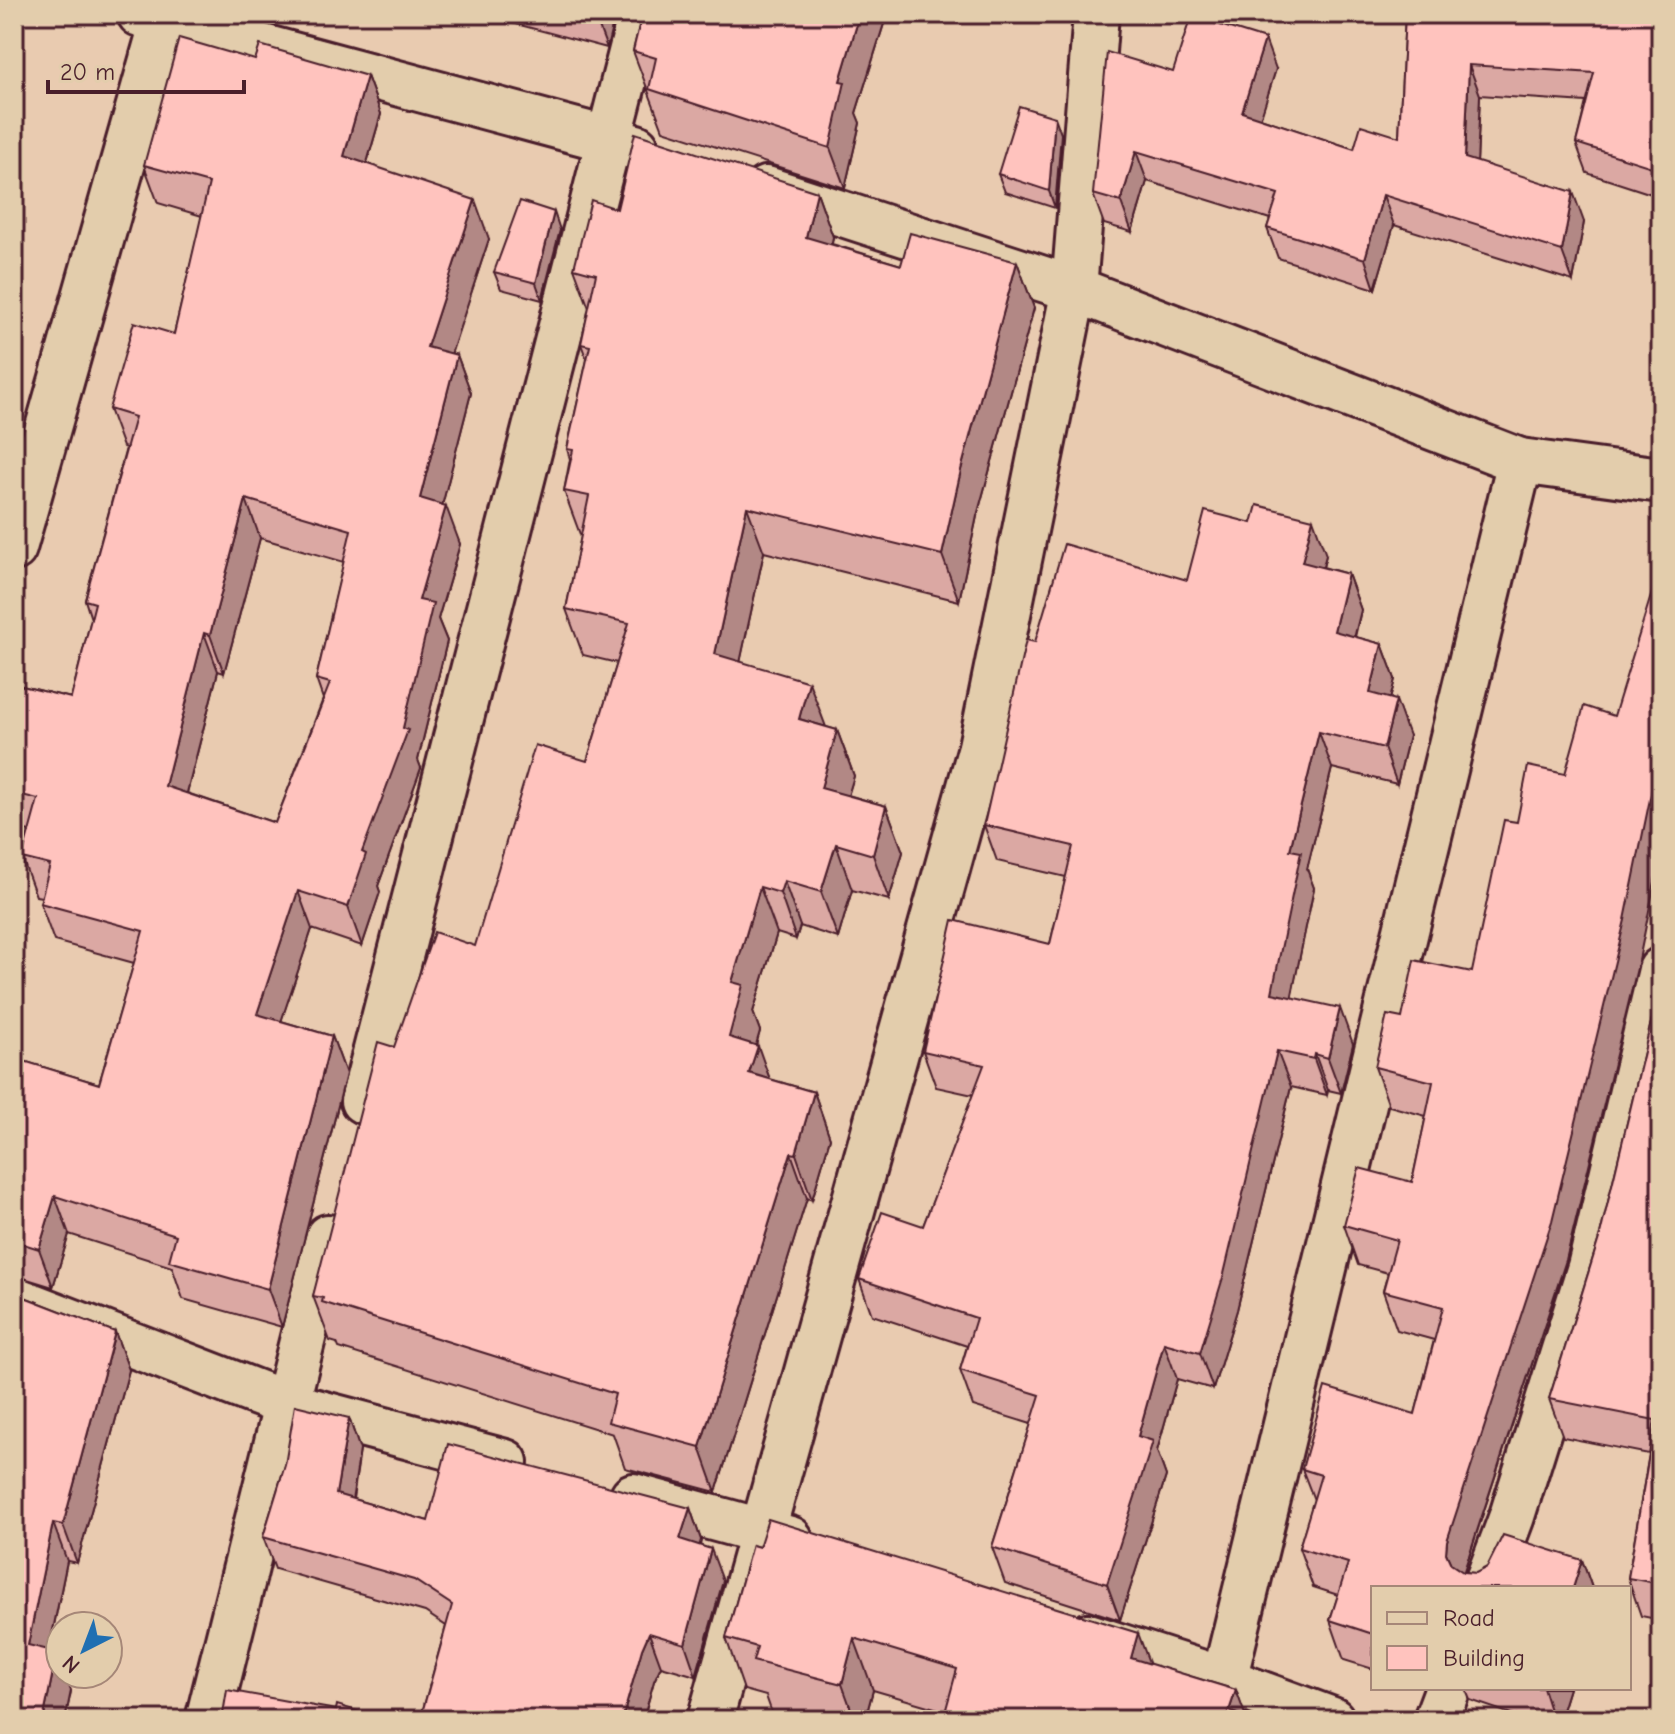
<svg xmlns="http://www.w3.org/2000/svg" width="1675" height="1734" font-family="'Comic Neue',sans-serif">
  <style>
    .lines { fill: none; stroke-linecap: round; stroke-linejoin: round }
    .minor-casing { stroke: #4a1f2b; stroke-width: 50 }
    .minor { stroke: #e3cdac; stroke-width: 44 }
    .wall { fill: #dba8a3; stroke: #4a1f2b; stroke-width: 2; fill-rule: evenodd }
    .shaded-wall { fill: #b28885; stroke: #4a1f2b; stroke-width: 2 }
    .building { fill: #ffc3be; stroke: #4a1f2b; stroke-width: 2; fill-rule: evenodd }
  </style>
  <rect width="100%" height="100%" fill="#e9cbb0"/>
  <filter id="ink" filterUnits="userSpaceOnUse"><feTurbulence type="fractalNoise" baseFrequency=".0125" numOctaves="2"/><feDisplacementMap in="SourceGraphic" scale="16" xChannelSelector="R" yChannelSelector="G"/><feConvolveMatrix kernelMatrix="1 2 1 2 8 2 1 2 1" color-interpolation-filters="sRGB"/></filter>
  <g filter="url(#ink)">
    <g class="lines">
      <!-- minor casing -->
      <g class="minor-casing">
        <g id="minor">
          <path d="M 140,14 L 636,147"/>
          <path d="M 766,189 L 1074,289 L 1520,461 L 1661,480"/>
          <path d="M 14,548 L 165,14"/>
          <path d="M 363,1101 L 641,14"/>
          <path d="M 14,1299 L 286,1404 L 505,1462"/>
          <path d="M 633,1496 L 790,1539"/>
          <path d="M 1485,1588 L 1512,1516 L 1590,1267 L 1661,970"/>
          <path d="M 1088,1636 L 1224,1680 L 1332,1720"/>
          <path d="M 1224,1680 L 1520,461"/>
          <path d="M 208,1720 L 328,1237"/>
          <path d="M 710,1720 L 981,747 L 1074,289 L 1096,14"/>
          <path d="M 1436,1720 L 1448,1688"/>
        </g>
      </g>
      <!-- minor -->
      <use href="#minor" class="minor"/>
    </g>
    <!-- wall -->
    <g class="wall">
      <path d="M 478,14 L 615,14 L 607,48 Z"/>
      <path d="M 642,14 L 887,14 L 856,113 L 860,123 L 845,188 L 663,130 L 633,51 Z"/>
      <path d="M 1405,14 L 1661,14 L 1661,197 L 1587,173 L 1576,143 L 1586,102 L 1480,95 L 1477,162 L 1584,222 L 1573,281 L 1394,225 L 1375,289 L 1278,258 L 1267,228 L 1270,219 L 1147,181 L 1132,232 L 1104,224 L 1093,194 L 1173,72 L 1276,69 L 1260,118 L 1354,149 L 1399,137 Z"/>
      <path d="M 255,60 L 367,76 L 381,114 L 367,163 L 489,239 L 451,353 L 457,355 L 471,393 L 442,505 L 460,544 L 438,619 L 447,641 L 418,760 L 421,768 L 378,886 L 380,892 L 362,946 L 312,929 L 281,1021 L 332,1036 L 346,1074 L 282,1327 L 183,1299 L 172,1267 L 69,1234 L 53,1287 L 14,1275 L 14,1058 L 99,1084 L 134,963 L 54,941 L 40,903 L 42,897 L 36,896 L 22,858 L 29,831 L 14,827 L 14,684 L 71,698 L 91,619 L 85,600 L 126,448 L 123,447 L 109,409 L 174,334 L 202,216 L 158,203 L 144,165 ZM 260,538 L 344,562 L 316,679 L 323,699 L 275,823 L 187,793 L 218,671 L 224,673 Z"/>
      <path d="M 1061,134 L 1055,208 L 1005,192 L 998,174 Z"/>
      <path d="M 817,192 L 833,237 L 832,244 L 901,265 L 1017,262 L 1034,308 L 977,516 L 959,601 L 764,552 L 740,662 L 826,727 L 837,730 L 854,776 L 848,795 L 886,806 L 903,852 L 889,900 L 852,890 L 838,938 L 800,926 L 796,939 L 777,933 L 753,1012 L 760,1031 L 756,1045 L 770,1079 L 814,1092 L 830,1138 L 812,1200 L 807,1198 L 716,1492 L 625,1468 L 613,1434 L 339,1348 L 337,1343 L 330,1341 L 313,1296 L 394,1047 L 475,946 L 587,761 L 617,663 L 583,655 L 566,609 L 581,537 L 564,491 L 570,459 L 567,449 L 587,360 L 581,344 L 589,308 L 574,268 L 617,209 Z"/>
      <path d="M 560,230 L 542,300 L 501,289 L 494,272 Z"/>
      <path d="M 1326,555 L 1323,567 L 1348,574 L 1361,610 L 1355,637 L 1382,644 L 1395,679 L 1390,699 L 1409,736 L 1397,784 L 1332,768 L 1307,869 L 1314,888 L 1291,998 L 1353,1044 L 1341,1093 L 1328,1090 L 1327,1095 L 1291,1087 L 1237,1310 L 1213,1389 L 1177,1379 L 1157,1451 L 1166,1476 L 1120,1620 L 1005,1583 L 992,1547 L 1031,1424 L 973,1406 L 960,1370 L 967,1346 L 872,1315 L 859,1279 L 923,1226 L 973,1095 L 936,1087 L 923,1051 L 1050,944 L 1066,877 L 997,861 L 984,825 L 1035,642 L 1187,580 Z"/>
      <path d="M 1639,960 L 1566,1260 L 1464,1572 L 1476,1573 L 1582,1560 L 1592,1588 L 1373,1588 L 1373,1669 L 1344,1660 L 1330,1620 L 1338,1595 L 1313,1587 L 1299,1548 L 1314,1500 L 1302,1469 L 1415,1414 L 1434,1340 L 1397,1330 L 1383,1291 L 1388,1273 L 1358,1265 L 1344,1225 L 1412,1182 L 1426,1116 L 1389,1106 L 1375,1067 L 1402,1018 L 1472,972 Z"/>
      <path d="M 1661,981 L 1661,1620 L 1641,1616 L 1628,1578 L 1649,1454 L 1563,1437 L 1549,1399 L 1600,1235 Z"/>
      <path d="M 14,1293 L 115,1332 L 129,1370 L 77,1563 L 67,1561 L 49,1650 L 60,1674 L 65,1674 L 71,1691 L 65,1720 L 14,1720 Z"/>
      <path d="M 349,1418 L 360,1450 L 353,1499 L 428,1521 L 690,1508 L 701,1540 L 700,1546 L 723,1581 L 696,1676 L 661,1666 L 654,1681 L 643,1720 L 420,1720 L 446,1626 L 425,1612 L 275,1569 L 263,1537 L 285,1465 Z"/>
      <path d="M 752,1545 L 1236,1690 L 1245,1717 L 945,1711 L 873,1690 L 865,1720 L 800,1720 L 772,1713 L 766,1696 L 744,1690 L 726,1638 Z"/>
      <path d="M 1465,1688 L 1569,1688 L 1559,1720 L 1529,1720 L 1470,1700 Z"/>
    </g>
    <!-- shaded-wall -->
    <g class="shaded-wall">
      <path d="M 594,14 L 615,14 L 607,48 Z"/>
      <path d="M 860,14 L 887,14 L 856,113 L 860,123 L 845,188 L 830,148 L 840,81 Z"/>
      <path d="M 1661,23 L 1661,83 L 1658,75 Z"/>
      <path d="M 1265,39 L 1276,69 L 1253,142 L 1242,112 Z"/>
      <path d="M 1469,65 L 1480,95 L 1476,188 L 1465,158 Z"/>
      <path d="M 367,76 L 381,114 L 358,194 L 344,156 Z"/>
      <path d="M 1055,117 L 1061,134 L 1055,208 L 1049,191 Z"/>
      <path d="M 1136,151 L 1147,181 L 1132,232 L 1121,202 Z"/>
      <path d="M 817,192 L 833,237 L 823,282 L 806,237 Z"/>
      <path d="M 1573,192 L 1584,222 L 1573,281 L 1562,251 Z"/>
      <path d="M 1383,195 L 1394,225 L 1375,289 L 1365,259 Z"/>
      <path d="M 475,200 L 489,239 L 441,385 L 427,347 Z"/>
      <path d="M 554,212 L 560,230 L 542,300 L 536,283 Z"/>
      <path d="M 1017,262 L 1034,308 L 977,516 L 959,601 L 942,555 L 961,470 Z"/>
      <path d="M 457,355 L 471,393 L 434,537 L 420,498 Z"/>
      <path d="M 246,499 L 260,538 L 224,673 L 210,635 Z"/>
      <path d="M 446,506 L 460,544 L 438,619 L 447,641 L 418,760 L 421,768 L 378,886 L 380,892 L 362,946 L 348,907 L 362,852 L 403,728 L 419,600 Z"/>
      <path d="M 747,507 L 764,552 L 732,700 L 715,654 Z"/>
      <path d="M 1313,519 L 1326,555 L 1315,598 L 1302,562 Z"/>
      <path d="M 1348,574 L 1361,610 L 1347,667 L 1334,631 Z"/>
      <path d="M 204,633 L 218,671 L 179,824 L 165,786 Z"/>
      <path d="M 1382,644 L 1395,679 L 1383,729 L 1370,693 Z"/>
      <path d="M 809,682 L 826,727 L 799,719 Z"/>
      <path d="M 1396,700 L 1409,736 L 1397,784 L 1384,748 Z"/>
      <path d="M 837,730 L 854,776 L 837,833 L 821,788 Z"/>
      <path d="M 1319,732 L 1332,768 L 1307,869 L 1314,888 L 1285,1029 L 1272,993 L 1290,850 Z"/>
      <path d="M 1661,758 L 1661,852 L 1639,960 L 1566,1260 L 1461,1580 L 1461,1588 L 1446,1553 L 1447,1541 L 1652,789 Z"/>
      <path d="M 886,806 L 903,852 L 889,900 L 873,855 Z"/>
      <path d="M 836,844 L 852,890 L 838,938 L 821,892 Z"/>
      <path d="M 784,881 L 800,926 L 796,939 L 780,893 Z"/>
      <path d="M 760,887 L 777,933 L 753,1012 L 760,1031 L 745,1083 L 729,1037 L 732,982 Z"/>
      <path d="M 298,891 L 312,929 L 271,1052 L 257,1014 Z"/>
      <path d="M 1340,1008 L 1353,1044 L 1341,1093 L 1328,1058 Z"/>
      <path d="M 332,1036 L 346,1074 L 282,1327 L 268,1289 Z"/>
      <path d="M 758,1046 L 774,1091 L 749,1073 Z"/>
      <path d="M 1277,1051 L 1291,1087 L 1237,1310 L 1213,1389 L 1200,1353 Z"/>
      <path d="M 1315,1054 L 1328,1090 L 1327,1095 L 1314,1059 Z"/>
      <path d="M 814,1092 L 830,1138 L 812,1200 L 796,1154 Z"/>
      <path d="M 791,1153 L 807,1198 L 716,1492 L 700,1447 Z"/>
      <path d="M 55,1196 L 69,1234 L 53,1287 L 39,1249 Z"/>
      <path d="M 115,1332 L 129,1370 L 77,1563 L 63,1525 Z"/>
      <path d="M 1164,1343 L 1177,1379 L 1157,1451 L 1166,1476 L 1120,1620 L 1107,1584 L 1138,1436 Z"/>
      <path d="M 349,1418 L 360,1450 L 348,1526 L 336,1494 Z"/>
      <path d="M 690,1508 L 701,1540 L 692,1571 L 680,1539 Z"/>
      <path d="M 53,1523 L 67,1561 L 42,1684 L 28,1645 Z"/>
      <path d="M 711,1549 L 723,1581 L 696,1676 L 685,1644 Z"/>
      <path d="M 1582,1560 L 1592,1588 L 1573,1588 Z"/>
      <path d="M 649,1633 L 661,1666 L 654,1681 L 643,1720 L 622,1720 L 642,1649 Z"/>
      <path d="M 1138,1633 L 1157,1684 L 1131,1658 Z"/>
      <path d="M 854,1638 L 873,1690 L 865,1720 L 855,1720 L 842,1684 Z"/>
      <path d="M 57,1652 L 60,1660 L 60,1674 L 65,1674 L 71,1691 L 65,1720 L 44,1716 Z"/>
      <path d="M 1543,1688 L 1569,1688 L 1559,1720 L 1553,1720 Z"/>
      <path d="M 1236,1690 L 1247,1720 L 1229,1711 Z"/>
    </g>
    <!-- building -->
    <g class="building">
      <path d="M 642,14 L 860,14 L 840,81 L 845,82 L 830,148 L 649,89 L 656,58 L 633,51 Z"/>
      <path d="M 1405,14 L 1661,14 L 1658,75 L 1661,76 L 1661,170 L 1576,143 L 1594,73 L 1469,65 L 1465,158 L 1573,192 L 1562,251 L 1383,195 L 1365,259 L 1267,228 L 1278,194 L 1136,151 L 1121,202 L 1093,194 L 1107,52 L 1173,72 L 1191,16 L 1265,39 L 1242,112 L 1354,149 L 1361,125 L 1399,137 Z"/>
      <path d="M 179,38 L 255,60 L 260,45 L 367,76 L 344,156 L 475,200 L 427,347 L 457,355 L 420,498 L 446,506 L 419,600 L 433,603 L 403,728 L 408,730 L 362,852 L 366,854 L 348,907 L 298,891 L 257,1014 L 332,1036 L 268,1289 L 169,1261 L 176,1235 L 55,1196 L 39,1249 L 14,1241 L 14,1058 L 99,1084 L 143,931 L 40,903 L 50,865 L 22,858 L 38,799 L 14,793 L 14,684 L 71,698 L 95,603 L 85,600 L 135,417 L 109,409 L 134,322 L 174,334 L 209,183 L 144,165 ZM 246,499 L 351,530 L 316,679 L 330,683 L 275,823 L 165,786 L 204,633 L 210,635 Z"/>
      <path d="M 1019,106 L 1055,117 L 1049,191 L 998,174 Z"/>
      <path d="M 635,133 L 817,192 L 806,237 L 901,265 L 910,233 L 1017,262 L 961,470 L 942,555 L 747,507 L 715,654 L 809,682 L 799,719 L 837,730 L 821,788 L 886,806 L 873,855 L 836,844 L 821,892 L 784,881 L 780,893 L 760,887 L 732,982 L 743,985 L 729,1037 L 758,1046 L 749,1073 L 814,1092 L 796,1154 L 791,1153 L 700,1447 L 608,1422 L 615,1394 L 322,1302 L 323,1298 L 313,1296 L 378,1042 L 394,1047 L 434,932 L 475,946 L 535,745 L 587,761 L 629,623 L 566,609 L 589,496 L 564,491 L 573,450 L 567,449 L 590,346 L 581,344 L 596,274 L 574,268 L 591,200 L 617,209 Z"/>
      <path d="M 520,201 L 554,212 L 536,283 L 494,272 Z"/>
      <path d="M 1257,505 L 1313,519 L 1302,562 L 1348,574 L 1334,631 L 1382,644 L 1370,693 L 1396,700 L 1384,748 L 1319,732 L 1290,850 L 1301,852 L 1272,993 L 1340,1008 L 1328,1058 L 1315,1054 L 1314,1059 L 1277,1051 L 1224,1274 L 1200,1353 L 1164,1343 L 1138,1436 L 1153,1441 L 1107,1584 L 992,1547 L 1040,1395 L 960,1370 L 976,1318 L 859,1279 L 882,1212 L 923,1226 L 984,1065 L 923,1051 L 953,920 L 1050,944 L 1073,846 L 984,825 L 1026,640 L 1035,642 L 1064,544 L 1187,580 L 1205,511 L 1252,523 Z"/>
      <path d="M 1654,586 L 1661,588 L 1661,758 L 1652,789 L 1625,920 L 1552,1221 L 1447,1541 L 1446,1553 L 1451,1564 L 1463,1572 L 1476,1573 L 1487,1567 L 1503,1535 L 1582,1560 L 1573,1588 L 1373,1588 L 1373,1634 L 1330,1620 L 1348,1563 L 1299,1548 L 1321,1475 L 1302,1469 L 1325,1387 L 1415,1414 L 1443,1307 L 1383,1291 L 1397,1240 L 1344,1225 L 1359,1168 L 1412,1182 L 1433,1082 L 1375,1067 L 1387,1015 L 1402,1018 L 1414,960 L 1472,972 L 1504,820 L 1517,822 L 1528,766 L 1565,774 L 1584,706 L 1614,716 Z"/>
      <path d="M 1661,981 L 1661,1584 L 1628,1578 L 1655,1420 L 1549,1399 L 1600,1235 Z"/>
      <path d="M 14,1293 L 115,1332 L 63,1525 L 53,1523 L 28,1645 L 57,1652 L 44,1716 L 64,1720 L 14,1720 Z"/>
      <path d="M 295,1405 L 349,1418 L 336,1494 L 428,1521 L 448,1444 L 690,1508 L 680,1539 L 711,1549 L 685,1644 L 649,1633 L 642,1649 L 622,1720 L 420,1720 L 452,1605 L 414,1580 L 263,1537 L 285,1465 Z"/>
      <path d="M 768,1519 L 1138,1633 L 1131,1658 L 1236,1690 L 1229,1711 L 1255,1720 L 943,1720 L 957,1669 L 854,1638 L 842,1684 L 753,1661 L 757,1647 L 726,1638 L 752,1545 L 759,1547 Z"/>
      <path d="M 227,1690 L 336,1710 L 337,1705 L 387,1720 L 222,1720 Z"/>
    </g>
  </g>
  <!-- margin -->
  <rect width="1675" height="1734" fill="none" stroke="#e3cdac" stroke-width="48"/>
  <rect x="24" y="24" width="1627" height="1686" fill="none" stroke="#4a1f2b" stroke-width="3" filter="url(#ink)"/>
  <!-- legend -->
  <rect x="1371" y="1586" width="260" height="104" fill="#e3cdac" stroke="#a68778" stroke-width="2"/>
  <rect x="1387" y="1612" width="40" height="12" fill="#e3cdac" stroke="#a68778" stroke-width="2"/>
  <text x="1443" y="1626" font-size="24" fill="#4a1f2b">Road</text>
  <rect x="1387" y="1646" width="40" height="24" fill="#ffc3be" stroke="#a68778" stroke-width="2"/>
  <text x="1443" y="1666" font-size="24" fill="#4a1f2b">Building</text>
  <!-- north arrow -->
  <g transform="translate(84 1650) rotate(222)"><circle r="38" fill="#e3cdac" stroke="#a68778" stroke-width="2"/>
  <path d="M0-6L14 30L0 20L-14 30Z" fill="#1f6fb2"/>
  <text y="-12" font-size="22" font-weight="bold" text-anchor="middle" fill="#4a1f2b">N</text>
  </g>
  <!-- scale -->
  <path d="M48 80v12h196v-12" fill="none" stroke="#4a1f2b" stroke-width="4"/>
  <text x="60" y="80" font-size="24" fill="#4a1f2b" stroke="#e3cdac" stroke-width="6" paint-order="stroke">20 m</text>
</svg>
